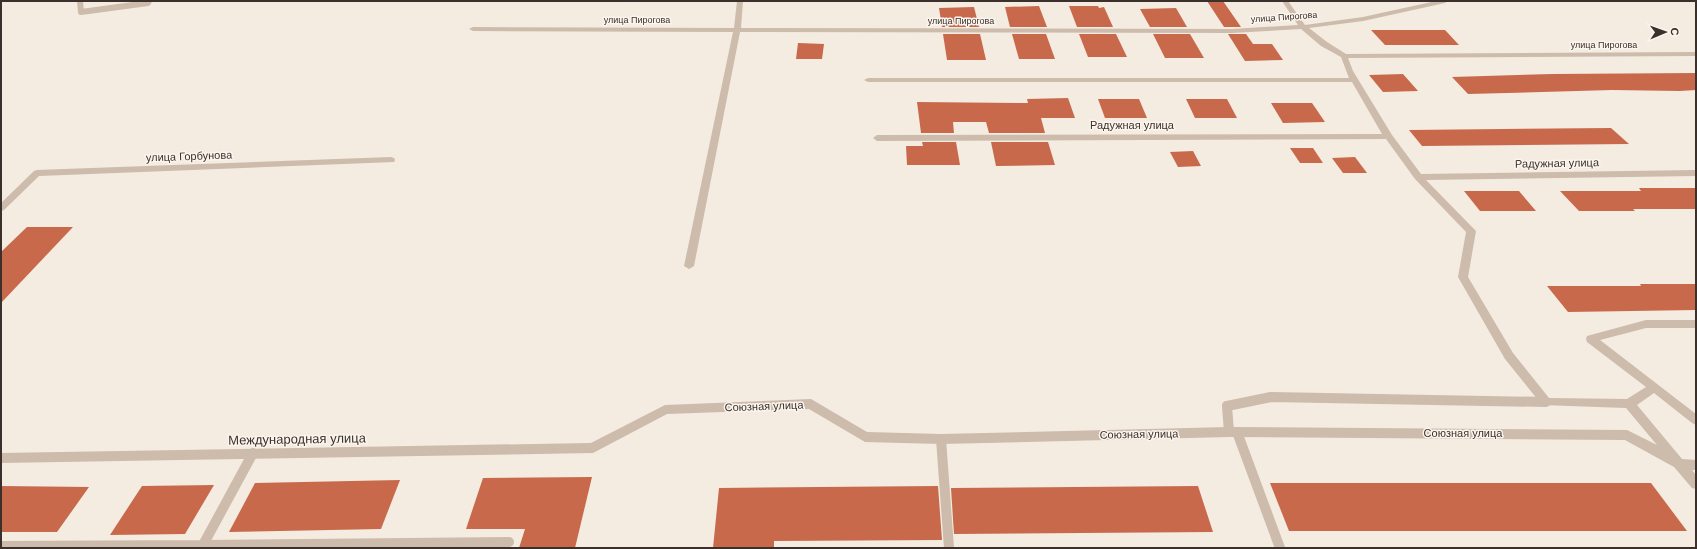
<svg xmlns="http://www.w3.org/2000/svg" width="1697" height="549" font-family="Arial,sans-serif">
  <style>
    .building { fill: #c8694b }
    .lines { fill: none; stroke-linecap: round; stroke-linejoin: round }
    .service-far1 { stroke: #cdbbac; stroke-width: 6 }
    .service { stroke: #cdbbac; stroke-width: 10 }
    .minor { fill: #cdbbac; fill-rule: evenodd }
    .labels { text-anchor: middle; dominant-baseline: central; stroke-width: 3; stroke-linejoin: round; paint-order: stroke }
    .far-street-label { font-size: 9px; fill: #3b302b; stroke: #fbf5ee }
    .street-label { font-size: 11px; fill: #3b302b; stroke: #fbf5ee }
    .near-street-label { font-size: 13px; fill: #3b302b; stroke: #fbf5ee }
  </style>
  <rect width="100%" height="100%" fill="#f4ebe1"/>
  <!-- building -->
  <g class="building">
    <path d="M 1207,1 L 1223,1 L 1241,27 L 1224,27 Z"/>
    <path d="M 1039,6 L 1047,27 L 1010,27 L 1005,7 Z"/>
    <path d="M 1069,6 L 1098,6 L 1099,8 L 1104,7 L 1113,27 L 1077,27 Z"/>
    <path d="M 974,7 L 979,27 L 942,27 L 939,8 Z"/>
    <path d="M 1176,8 L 1187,27 L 1150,27 L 1140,9 Z"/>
    <path d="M 1371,30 L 1445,30 L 1459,45 L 1385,45 Z"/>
    <path d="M 943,34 L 980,34 L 986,60 L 947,60 Z"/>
    <path d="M 1012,34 L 1046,34 L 1055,59 L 1019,59 Z"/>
    <path d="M 1079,34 L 1116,34 L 1127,57 L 1088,57 Z"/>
    <path d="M 1153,34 L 1190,34 L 1204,58 L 1165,58 Z"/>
    <path d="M 1228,34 L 1246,34 L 1253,44 L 1272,44 L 1283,60 L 1245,61 Z"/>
    <path d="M 798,43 L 824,44 L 822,59 L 796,59 Z"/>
    <path d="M 1696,73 L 1696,90 L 1680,91 L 1612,90 L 1468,94 L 1452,77 L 1553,74 Z"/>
    <path d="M 1403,74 L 1418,91 L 1383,92 L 1369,75 Z"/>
    <path d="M 1068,98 L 1075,118 L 1041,118 L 1045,133 L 989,133 L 986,122 L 953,122 L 954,133 L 921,133 L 917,102 L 1028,103 L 1027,99 Z"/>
    <path d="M 1098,99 L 1139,99 L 1147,118 L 1105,118 Z"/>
    <path d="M 1186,99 L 1227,99 L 1237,118 L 1195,118 Z"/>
    <path d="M 1271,103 L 1312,103 L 1325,122 L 1283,123 Z"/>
    <path d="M 1611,128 L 1629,144 L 1422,146 L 1409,130 Z"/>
    <path d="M 922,142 L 956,142 L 960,165 L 907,165 L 906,146 L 923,146 Z"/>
    <path d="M 991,142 L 1048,142 L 1055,165 L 996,166 Z"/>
    <path d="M 1290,148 L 1313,148 L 1323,163 L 1300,163 Z"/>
    <path d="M 1193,151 L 1201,166 L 1178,167 L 1170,152 Z"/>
    <path d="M 1355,157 L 1367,173 L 1343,173 L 1332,158 Z"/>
    <path d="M 1639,188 L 1696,188 L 1696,209 L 1633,209 L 1635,211 L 1579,211 L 1560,191 L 1641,191 Z"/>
    <path d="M 1464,191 L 1519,191 L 1536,211 L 1480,211 Z"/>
    <path d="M 27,227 L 73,227 L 1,303 L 1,252 Z"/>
    <path d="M 1640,284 L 1696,284 L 1696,310 L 1568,312 L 1547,286 L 1641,286 Z"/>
    <path d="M 592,477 L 575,548 L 519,548 L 525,529 L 466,529 L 483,478 Z"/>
    <path d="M 400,480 L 381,529 L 229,532 L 255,483 Z"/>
    <path d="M 1270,483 L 1651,483 L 1687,531 L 1289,531 Z"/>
    <path d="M 214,485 L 185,534 L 110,535 L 142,486 Z"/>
    <path d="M 1,486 L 89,487 L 57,532 L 1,532 Z"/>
    <path d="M 938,486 L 942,540 L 774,541 L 774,548 L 713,548 L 719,488 Z"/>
    <path d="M 1198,486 L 1213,532 L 954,534 L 951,488 Z"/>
  </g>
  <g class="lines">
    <!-- service-far1 -->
    <path class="service-far1" d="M 80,1 L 81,12 L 148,3 L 149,1"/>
    <!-- service -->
    <g class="service">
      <path d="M 1229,432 L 1227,406 L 1271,397 L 1546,402"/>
      <path d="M 1237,432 L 1280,548"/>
      <path d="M 941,439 L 949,548"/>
      <path d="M 203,545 L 509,542"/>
      <path d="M 1,546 L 203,545 L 253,453"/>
    </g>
    <!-- minor -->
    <g class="minor">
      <path d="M 737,1 L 743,1 L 741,28 L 1232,29 L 1298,25 L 1282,1 L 1288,1 L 1305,25 L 1363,17 L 1436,1 L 1448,1 L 1445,3 L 1363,21 L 1309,28 L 1327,42 L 1346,54 L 1696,52 L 1696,56 L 1348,58 L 1353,71 L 1392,135 L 1421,174 L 1696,170 L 1696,176 L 1426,180 L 1476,231 L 1468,277 L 1513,353 L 1549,398 L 1627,399 L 1646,387 L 1587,342 L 1586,339 L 1587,336 L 1646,320 L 1696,320 L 1696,328 L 1646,328 L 1600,340 L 1696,414 L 1696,425 L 1692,423 L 1654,393 L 1637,405 L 1682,459 L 1696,460 L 1696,470 L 1692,470 L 1696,475 L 1696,489 L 1692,488 L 1674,467 L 1625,440 L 1229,437 L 941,444 L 865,442 L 809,409 L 667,414 L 593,453 L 1,463 L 1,453 L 591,443 L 665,405 L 811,399 L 867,432 L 941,434 L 1229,427 L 1627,430 L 1657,445 L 1626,408 L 1542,405 L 1505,359 L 1458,277 L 1466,232 L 1415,179 L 1386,139 L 877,141 L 873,138 L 877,135 L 1382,134 L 1352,82 L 868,82 L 864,80 L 868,78 L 1349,78 L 1341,57 L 1321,46 L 1301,29 L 1232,33 L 740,32 L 694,266 L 689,269 L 684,266 L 733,32 L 473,31 L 469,29 L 473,27 L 734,28 Z"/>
      <path d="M 391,157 L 394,158 L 395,160 L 394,162 L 39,176 L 4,210 L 1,211 L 1,203 L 34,171 L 37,170 Z"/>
    </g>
  </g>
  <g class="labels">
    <!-- far-street labels -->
    <g class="far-street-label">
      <text transform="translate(1284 17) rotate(-4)">улица Пирогова</text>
      <text x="637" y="20">улица Пирогова</text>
      <text x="961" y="21">улица Пирогова</text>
      <text x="1604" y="45">улица Пирогова</text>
    </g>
    <!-- street labels -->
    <g class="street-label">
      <text x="1132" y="125">Радужная улица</text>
      <text transform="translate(189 156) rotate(-2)">улица Горбунова</text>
      <text transform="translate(1557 163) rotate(-1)">Радужная улица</text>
      <text transform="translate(764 406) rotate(-2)">Союзная улица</text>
      <text x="1463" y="433">Союзная улица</text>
      <text transform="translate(1139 434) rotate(-1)">Союзная улица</text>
    </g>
    <!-- near-street labels -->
    <g class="near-street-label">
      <text transform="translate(297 439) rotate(-1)">Международная улица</text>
    </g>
  </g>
  <!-- border -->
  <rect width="1697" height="549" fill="none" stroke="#3b302b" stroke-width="4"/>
  <!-- north arrow -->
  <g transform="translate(1665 32) rotate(88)" stroke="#fbf5ee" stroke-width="3" paint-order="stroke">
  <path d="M0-3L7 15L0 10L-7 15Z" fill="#3b302b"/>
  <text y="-6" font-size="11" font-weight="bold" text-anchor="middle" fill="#3b302b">С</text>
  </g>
</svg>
